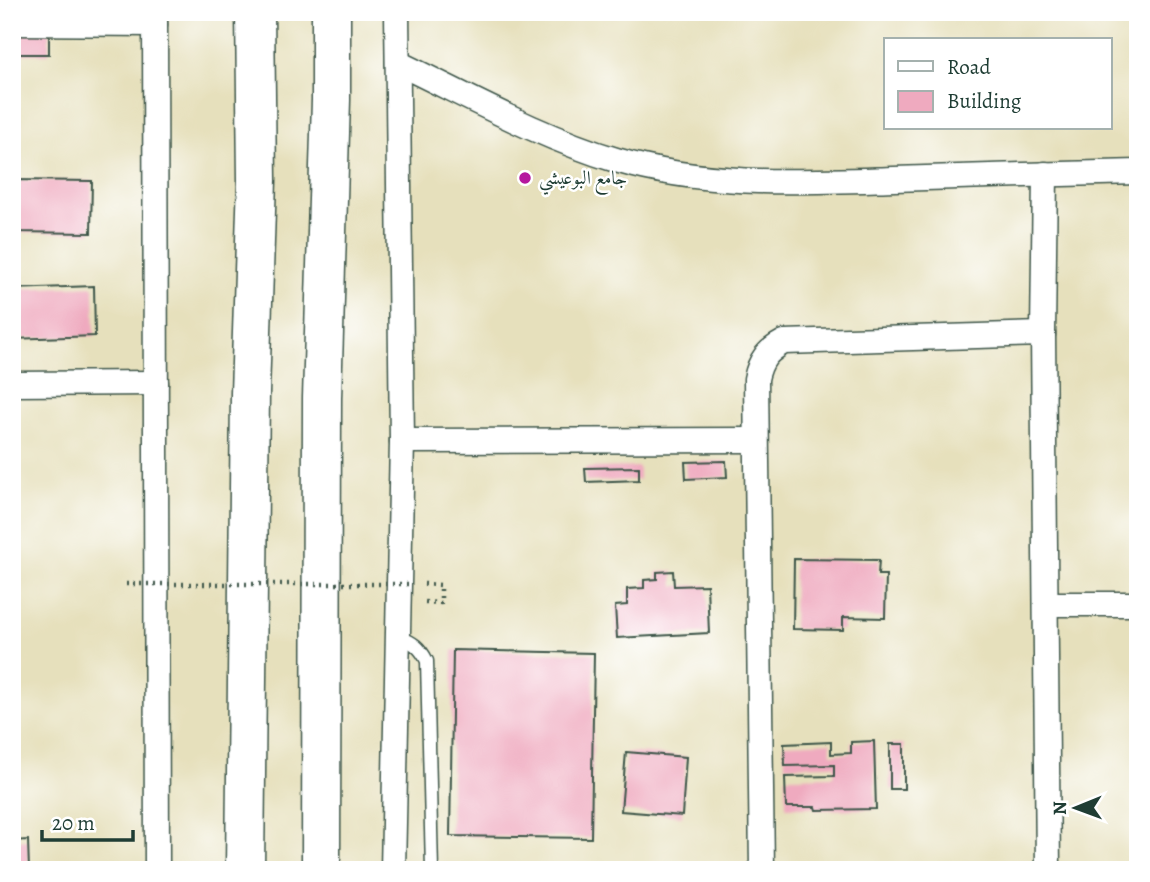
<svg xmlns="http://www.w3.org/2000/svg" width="1150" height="882" font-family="Alegreya,Amiri,serif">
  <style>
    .building { fill: #efaabf }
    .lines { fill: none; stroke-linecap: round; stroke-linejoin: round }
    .service-casing { stroke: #3d5548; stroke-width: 15 }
    .minor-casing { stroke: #3d5548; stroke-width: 27 }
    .motorway-casing { stroke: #3d5548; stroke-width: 41 }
    .path { stroke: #3d5548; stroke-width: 4.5; stroke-dasharray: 2 5; stroke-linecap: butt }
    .service { stroke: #fff; stroke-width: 12 }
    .minor { stroke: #fff; stroke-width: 24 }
    .motorway { stroke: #fff; stroke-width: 38 }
    .path-bridge { stroke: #3d5548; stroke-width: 4.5; stroke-dasharray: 2 5; stroke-linecap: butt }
    .poi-dot { fill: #b5179e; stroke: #fff; stroke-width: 2.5 }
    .labels { text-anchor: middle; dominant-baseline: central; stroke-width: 5; stroke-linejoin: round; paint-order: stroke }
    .poi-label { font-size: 19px; fill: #1f3d34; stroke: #fff; text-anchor: start }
  </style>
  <rect width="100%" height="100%" fill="#fff"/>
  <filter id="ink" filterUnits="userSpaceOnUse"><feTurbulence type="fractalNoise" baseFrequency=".0143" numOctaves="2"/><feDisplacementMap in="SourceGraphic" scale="14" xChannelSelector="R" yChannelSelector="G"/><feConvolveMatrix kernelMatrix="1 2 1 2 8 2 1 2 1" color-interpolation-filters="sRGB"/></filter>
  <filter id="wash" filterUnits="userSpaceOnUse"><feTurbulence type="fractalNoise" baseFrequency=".00686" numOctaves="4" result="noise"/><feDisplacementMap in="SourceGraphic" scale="28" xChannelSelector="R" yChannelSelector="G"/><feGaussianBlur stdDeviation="1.57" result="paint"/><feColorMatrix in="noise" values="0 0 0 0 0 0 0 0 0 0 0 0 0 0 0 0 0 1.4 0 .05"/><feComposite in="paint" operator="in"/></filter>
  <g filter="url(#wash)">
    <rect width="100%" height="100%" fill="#e6e0bc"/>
    <g id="blocks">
      <!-- building -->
      <g class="building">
        <rect x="16" y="30" width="33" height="24"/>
        <path d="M 12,180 L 92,181 L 91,233 L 12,232 Z"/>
        <path d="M 94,286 L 95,336 L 12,339 L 12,289 Z"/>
        <path d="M 726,461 L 727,477 L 686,479 L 685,462 Z"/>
        <path d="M 639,467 L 639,480 L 586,482 L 585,468 Z"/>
        <path d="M 794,559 L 879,560 L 878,575 L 886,575 L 885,618 L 843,617 L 843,630 L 793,629 Z"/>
        <path d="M 673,571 L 674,586 L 707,585 L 709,633 L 617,638 L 615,606 L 627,605 L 627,589 L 644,588 L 644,580 L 657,579 L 657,572 Z"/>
        <path d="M 453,650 L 594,653 L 591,838 L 450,836 Z"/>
        <path d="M 874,741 L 876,809 L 816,810 L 815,807 L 786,807 L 785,777 L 834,776 L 834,765 L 785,766 L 784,744 L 831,742 L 831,754 L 851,753 L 851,742 Z"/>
        <rect x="890" y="744" width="14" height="45"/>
        <path d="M 626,752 L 686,757 L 682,816 L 621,811 Z"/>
        <path d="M 28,840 L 29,870 L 12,870 L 12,841 Z"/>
      </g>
    </g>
  </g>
  <g filter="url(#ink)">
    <use href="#blocks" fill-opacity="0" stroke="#3d5548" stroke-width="2"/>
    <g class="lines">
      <!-- service casing -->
      <g class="service-casing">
        <path id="service" d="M 399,637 C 413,642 420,647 427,661 L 432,870"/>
      </g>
      <!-- minor casing -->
      <g class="minor-casing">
        <g id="minor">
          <path d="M 155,12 L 157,870"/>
          <path d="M 12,23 L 155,24"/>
          <path d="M 398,63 C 469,97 540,137 616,160 C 707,187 800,182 894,179 C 975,176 1057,174 1138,172"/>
          <path d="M 1045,174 L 1043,334 L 1048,870"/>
          <path d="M 12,384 L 156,383"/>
          <path d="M 402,441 L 756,440"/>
          <path d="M 1046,604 L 1138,604"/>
          <path d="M 393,870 L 402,441 L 397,12"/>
          <path d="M 762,870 L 756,379 C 760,360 767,351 784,342 L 1043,334"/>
        </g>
      </g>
      <!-- motorway casing -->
      <g class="motorway-casing">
        <g id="motorway">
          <path d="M 245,870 L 250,393 L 257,180 L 255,12"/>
          <path d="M 321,870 L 322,398 L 331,100 L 331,12"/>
        </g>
      </g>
      <!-- path -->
      <path class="path" d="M 424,584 L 441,585 L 441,603 L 425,602"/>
      <!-- service -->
      <use href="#service" class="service"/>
      <!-- minor -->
      <use href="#minor" class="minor"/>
      <!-- motorway -->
      <use href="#motorway" class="motorway"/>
      <!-- path-bridge -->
      <path class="path-bridge" d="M 126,584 L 413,584"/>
    </g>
  </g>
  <!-- markers -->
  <circle class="poi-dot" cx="525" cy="178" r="7"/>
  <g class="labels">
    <!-- poi labels -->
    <g class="poi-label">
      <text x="539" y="178">جامع البوعيشي</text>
    </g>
  </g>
  <!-- margin -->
  <rect width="1150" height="882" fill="none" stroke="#fff" stroke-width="42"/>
  <!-- legend -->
  <rect x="884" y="38" width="228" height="91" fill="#ffffff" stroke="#a5b1ae" stroke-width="2"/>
  <rect x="898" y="61" width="35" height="10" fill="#ffffff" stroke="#a5b1ae" stroke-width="2"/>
  <text x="947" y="74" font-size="21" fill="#1f3d34">Road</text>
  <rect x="898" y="91" width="35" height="21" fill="#efaabf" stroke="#a5b1ae" stroke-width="2"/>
  <text x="947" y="108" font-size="21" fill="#1f3d34">Building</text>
  <!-- north arrow -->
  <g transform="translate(1076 808) rotate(269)" stroke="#ffffff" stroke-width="5" paint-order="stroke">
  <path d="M0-5L12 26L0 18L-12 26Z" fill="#1f3d34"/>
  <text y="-10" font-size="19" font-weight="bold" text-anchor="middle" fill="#1f3d34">N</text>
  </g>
  <!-- scale -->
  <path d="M42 830v10h91v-10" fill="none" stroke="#1f3d34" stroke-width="3.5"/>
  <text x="52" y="830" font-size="21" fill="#1f3d34" stroke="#ffffff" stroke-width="5" paint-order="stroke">20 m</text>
</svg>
